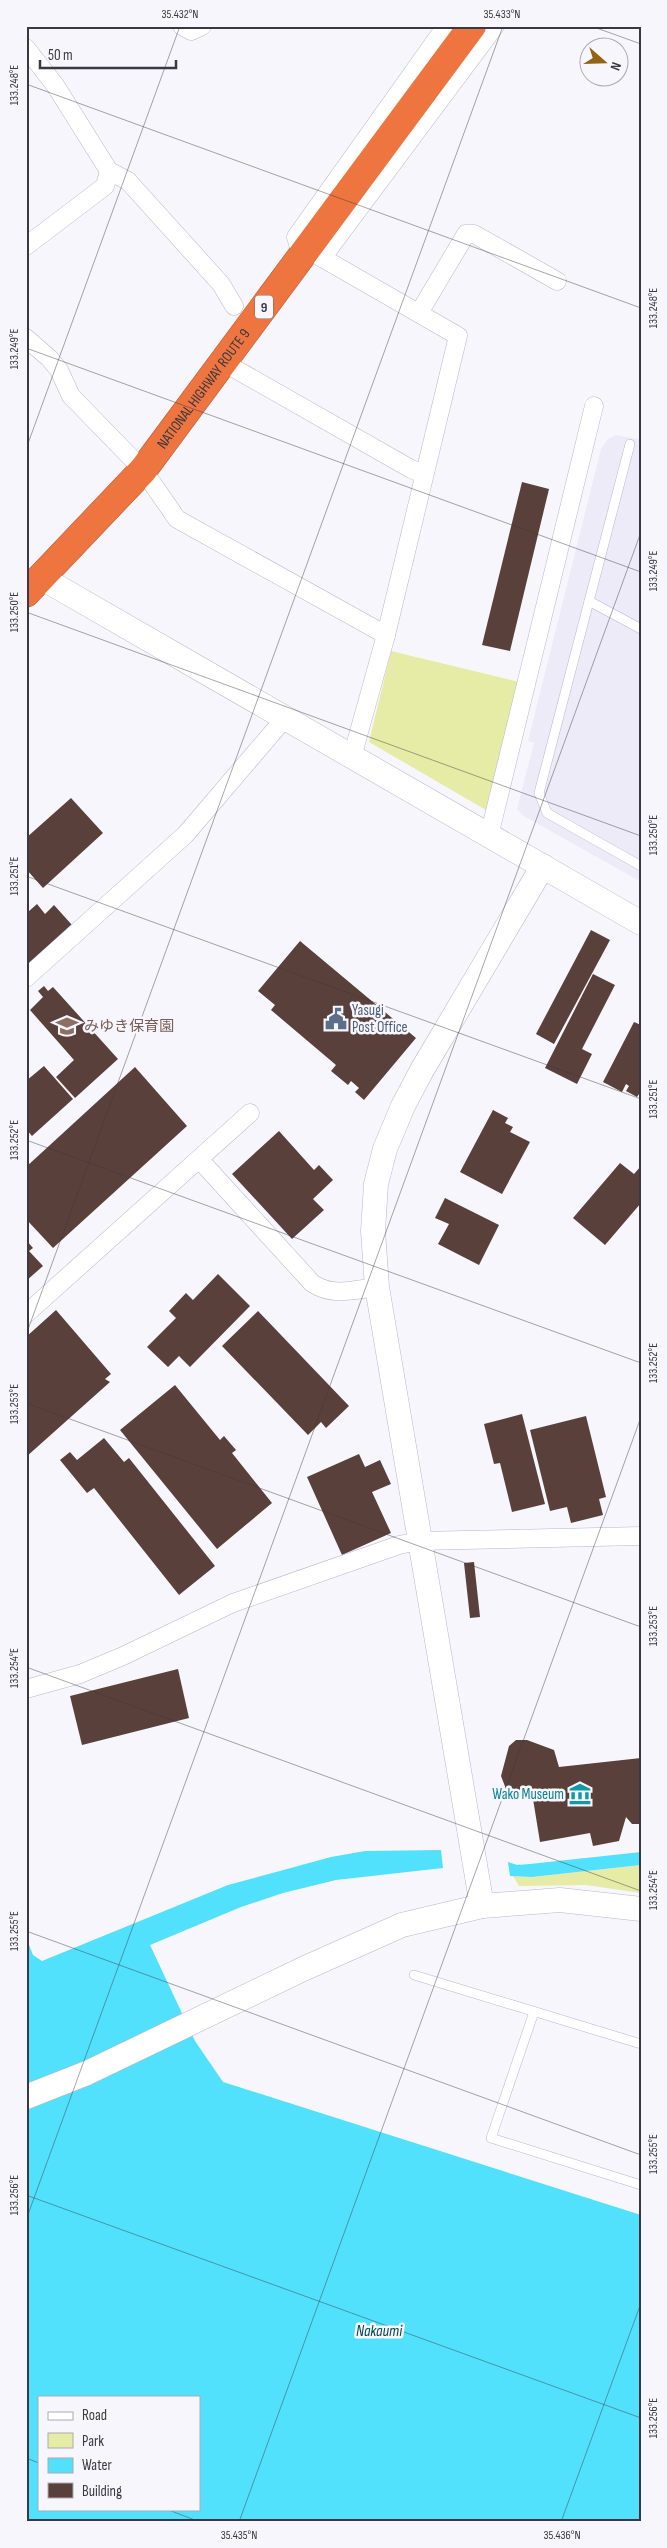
<svg xmlns="http://www.w3.org/2000/svg" width="667" height="2548" font-family="'Sofia Sans Condensed','Noto Sans JP',sans-serif">
  <style>
    .built { fill: #eeebf9 }
    .green { fill: #e6eca6 }
    .water { fill: #51e1fc; fill-rule: evenodd }
    .building { fill: #5a403b }
    .lines { fill: none; stroke-linecap: round; stroke-linejoin: round }
    .lane-casing { stroke: #bbb5d0; stroke-width: 10 }
    .street-casing { stroke: #bbb5d0; stroke-width: 19 }
    .secondary-casing { stroke: #bbb5d0; stroke-width: 25 }
    .highway-casing { stroke: #af6040; stroke-width: 29 }
    .lane { stroke: #fff; stroke-width: 9 }
    .street { stroke: #fff; stroke-width: 18 }
    .secondary { stroke: #fff; stroke-width: 24 }
    .highway { stroke: #ee753f; stroke-width: 28 }
    .ticks { fill: none; stroke: #3b3843; stroke-width: 1; stroke-opacity: 0.45 }
    .labels { text-anchor: middle; dominant-baseline: central; stroke-width: 5; stroke-linejoin: round; paint-order: stroke }
    .shield { fill: #f7f6fc; stroke: #73717a; stroke-width: 1 }
    .shield-label { font-size: 14px; font-weight: bold; fill: #3b3843 }
    .street-label { font-size: 15px; fill: #3b3843; stroke: #f7f6fc }
    .service-label { font-size: 15px; fill: #4e5e75; stroke: #f7f6fc; text-anchor: start }
    .education-label { font-size: 15px; fill: #785e54; stroke: #f7f6fc; text-anchor: start }
    .culture-label { font-size: 15px; fill: #0d838f; stroke: #f7f6fc; text-anchor: end }
    .water-label { font-size: 16px; font-style: italic; fill: #044752; stroke: #f7f6fc }
    .neatline { fill: none; stroke: #3b3843; stroke-width: 2 }
    .ticks-label { font-size: 12px; text-anchor: middle; fill: #3b3843 }
  </style>
  <rect width="100%" height="100%" fill="#f7f6fc"/>
  <!-- built -->
  <path class="built" d="M 616,435 L 641,440 L 641,882 L 524,816 L 517,809 L 534,743 L 528,741 L 601,449 L 608,439 Z"/>
  <!-- green -->
  <g class="green">
    <path d="M 391,651 L 519,682 L 486,810 L 369,742 Z"/>
    <path d="M 641,1865 L 641,1893 L 586,1885 L 519,1886 L 513,1876 L 532,1877 Z"/>
  </g>
  <!-- water -->
  <g class="water">
    <path d="M 441,1850 L 443,1868 L 336,1880 L 283,1893 L 241,1907 L 150,1945 L 195,2041 L 223,2082 L 641,2215 L 641,2522 L 26,2522 L 26,1937 L 33,1955 L 42,1961 L 228,1885 L 331,1857 L 365,1851 ZM 39,2397 L 199,2397 L 199,2509 L 39,2509 Z"/>
    <path d="M 641,1852 L 641,1865 L 532,1877 L 510,1876 L 508,1862 L 517,1865 L 530,1864 Z"/>
  </g>
  <!-- building -->
  <g class="building">
    <path d="M 522,482 L 549,489 L 510,651 L 482,645 Z"/>
    <path d="M 71,798 L 103,833 L 43,888 L 26,869 L 26,838 Z"/>
    <path d="M 37,904 L 45,914 L 54,905 L 72,925 L 26,967 L 26,909 L 28,912 Z"/>
    <path d="M 591,930 L 610,940 L 554,1044 L 536,1034 Z"/>
    <path d="M 300,941 L 416,1038 L 364,1100 L 355,1092 L 359,1088 L 351,1081 L 348,1085 L 331,1071 L 336,1065 L 271,1010 L 275,1005 L 258,991 Z"/>
    <path d="M 593,974 L 615,985 L 582,1049 L 592,1054 L 577,1084 L 545,1068 Z"/>
    <path d="M 44,986 L 48,991 L 53,987 L 118,1059 L 75,1098 L 56,1077 L 74,1060 L 30,1010 L 43,997 L 38,991 Z"/>
    <path d="M 634,1022 L 641,1025 L 641,1091 L 637,1097 L 626,1091 L 629,1086 L 626,1084 L 622,1092 L 603,1082 Z"/>
    <path d="M 44,1066 L 73,1099 L 32,1136 L 26,1129 L 26,1081 Z"/>
    <path d="M 135,1067 L 187,1126 L 53,1248 L 26,1219 L 26,1167 Z"/>
    <path d="M 493,1110 L 508,1118 L 505,1123 L 513,1127 L 510,1132 L 530,1142 L 502,1194 L 460,1172 Z"/>
    <path d="M 279,1131 L 314,1170 L 319,1165 L 333,1180 L 313,1199 L 324,1210 L 292,1239 L 232,1174 Z"/>
    <path d="M 620,1163 L 634,1174 L 641,1166 L 641,1203 L 605,1245 L 573,1218 Z"/>
    <path d="M 445,1198 L 499,1225 L 479,1265 L 438,1244 L 449,1224 L 435,1218 Z"/>
    <path d="M 26,1240 L 33,1248 L 29,1251 L 43,1266 L 26,1281 Z"/>
    <path d="M 218,1274 L 250,1306 L 190,1367 L 179,1356 L 168,1367 L 147,1347 L 176,1318 L 169,1311 L 186,1293 L 193,1300 Z"/>
    <path d="M 56,1310 L 111,1374 L 105,1379 L 110,1382 L 26,1457 L 26,1337 Z"/>
    <path d="M 258,1311 L 349,1406 L 326,1428 L 321,1422 L 308,1435 L 222,1346 Z"/>
    <path d="M 175,1385 L 220,1440 L 224,1436 L 236,1450 L 232,1453 L 272,1503 L 217,1549 L 120,1430 Z"/>
    <path d="M 522,1414 L 545,1504 L 512,1512 L 500,1463 L 494,1464 L 484,1424 Z"/>
    <path d="M 586,1416 L 606,1497 L 599,1499 L 603,1515 L 571,1523 L 567,1507 L 550,1511 L 530,1430 Z"/>
    <path d="M 104,1438 L 124,1462 L 129,1458 L 215,1566 L 179,1595 L 94,1488 L 87,1493 L 60,1460 L 70,1452 L 77,1460 Z"/>
    <path d="M 359,1454 L 365,1467 L 380,1460 L 391,1484 L 372,1492 L 391,1533 L 342,1555 L 307,1477 Z"/>
    <path d="M 474,1562 L 480,1617 L 470,1618 L 464,1563 Z"/>
    <path d="M 178,1669 L 189,1718 L 82,1745 L 70,1696 Z"/>
    <path d="M 516,1740 L 527,1740 L 554,1750 L 559,1767 L 641,1758 L 641,1824 L 632,1824 L 626,1817 L 619,1841 L 593,1846 L 590,1833 L 540,1842 L 533,1799 L 506,1789 L 501,1776 L 509,1746 Z"/>
  </g>
  <g class="lines">
    <!-- lane casing -->
    <g class="lane-casing">
      <g id="lane">
        <path d="M 630,444 L 539,793 L 547,813 L 641,866"/>
        <path d="M 589,601 L 641,629"/>
        <path d="M 414,1975 L 641,2044"/>
        <path d="M 534,2012 L 491,2138 L 641,2185"/>
      </g>
    </g>
    <!-- street casing -->
    <g class="street-casing">
      <g id="street">
        <path d="M 182,26 L 191,31 L 202,26"/>
        <path d="M 26,48 L 55,85 L 109,171 L 128,181 L 221,284 L 234,306"/>
        <path d="M 26,246 L 105,186 L 109,171"/>
        <path d="M 322,258 L 495,26"/>
        <path d="M 419,313 L 466,234 L 474,234 L 557,281"/>
        <path d="M 26,338 L 49,358 L 59,370 L 71,396 L 143,470 L 177,519 L 386,635"/>
        <path d="M 223,362 L 411,469 L 424,474"/>
        <path d="M 352,757 L 386,635 L 458,336 L 298,244 L 296,237 L 446,26"/>
        <path d="M 489,836 L 594,406"/>
        <path d="M 26,978 L 185,835 L 285,718"/>
        <path d="M 199,1159 L 312,1283 C 332,1297 354,1290 377,1287"/>
        <path d="M 26,1314 L 250,1113"/>
        <path d="M 26,1689 L 80,1674 L 123,1656 L 233,1603 L 399,1545 L 420,1541 L 641,1536"/>
      </g>
    </g>
    <!-- secondary casing -->
    <g class="secondary-casing">
      <g id="secondary">
        <path d="M 42,578 L 641,923"/>
        <path d="M 482,1906 L 377,1287 L 373,1231 L 376,1184 L 385,1149 L 403,1106 L 422,1070 L 543,866"/>
        <path d="M 26,2097 L 87,2073 L 303,1969 L 402,1925 L 482,1906 L 560,1900 L 641,1909"/>
      </g>
    </g>
    <!-- highway casing -->
    <g class="highway-casing">
      <g id="highway">
        <path id="s1" d="M 26,593 L 143,470 L 472,26"/>
      </g>
    </g>
    <!-- lane -->
    <use href="#lane" class="lane"/>
    <!-- street -->
    <use href="#street" class="street"/>
    <!-- secondary -->
    <use href="#secondary" class="secondary"/>
    <!-- highway -->
    <use href="#highway" class="highway"/>
  </g>
  <!-- ticks -->
  <path class="ticks" d="M 591,26 L 641,44M 26,84 L 641,308M 26,348 L 641,572M 26,449 L 180,26M 26,612 L 641,836M 26,876 L 641,1099M 26,1140 L 641,1363M 26,1335 L 503,26M 26,1403 L 641,1627M 26,1667 L 641,1891M 26,1931 L 641,2155M 26,2195 L 641,2418M 26,2220 L 641,532M 26,2458 L 39,2463M 166,2509 L 200,2522M 239,2522 L 641,1417M 561,2522 L 641,2303"/>
  <!-- icons -->
  <defs>
    <g id="civic-bare" transform="scale(1.725)"><path d="M-.6-6.5H3V-4.5H.6V-3L4-1V1h2V6H-6V1h2V-1L-.6-3ZM-1.2 2.5V6h2.4V2.5Z" fill="#5c6f8a" stroke="#f7f6fc" stroke-width="2.5" paint-order="stroke"/></g>
    <g id="school-bare" transform="scale(1.725)"><path d="M0-5L7-2L0 1L-7-2ZM-4 1L0 2.5L4 1V4Q0 6-4 4Z" fill="#8d6e63" stroke="#f7f6fc" stroke-width="2.5" paint-order="stroke"/></g>
    <g id="museum-bare" transform="scale(1.725)"><path d="M0-6L6-3V-2H-6V-3ZM-5-1h2V3h-2ZM-1-1h2V3h-2ZM3-1h2V3H3ZM-6 4H6V6H-6Z" fill="#0f9aa8" stroke="#f7f6fc" stroke-width="2.5" paint-order="stroke"/></g>
  </defs>
  <g fill-rule="evenodd">
    <use href="#civic-bare" x="336" y="1019"/>
    <use href="#school-bare" x="67" y="1026"/>
    <use href="#museum-bare" x="580" y="1794"/>
  </g>
  <g class="labels">
    <!-- shield labels -->
    <rect class="shield" x="255" y="295.5" width="18" height="23" rx="4"/>
    <g class="shield-label">
      <text x="264" y="307">9</text>
    </g>
    <!-- street labels -->
    <g class="street-label">
      <text stroke="none"><textPath href="#s1" startOffset="271">NATIONAL HIGHWAY ROUTE 9</textPath></text>
    </g>
    <!-- service labels -->
    <g class="service-label">
      <text x="352" y="1010">Yasugi<tspan x="352" dy="17">Post Office</tspan></text>
    </g>
    <!-- education labels -->
    <g class="education-label">
      <text x="84" y="1026">みゆき保育園</text>
    </g>
    <!-- culture labels -->
    <g class="culture-label">
      <text x="564" y="1794">Wako Museum</text>
    </g>
    <!-- water labels -->
    <g class="water-label">
      <text x="379" y="2331">Nakaumi</text>
    </g>
  </g>
  <!-- border -->
  <rect width="667" height="2548" fill="none" stroke="#f7f6fc" stroke-width="55"/>
  <!-- legend -->
  <rect x="38" y="2396" width="162" height="115" fill="#f7f6fc" stroke="#acaab2"/>
  <rect x="48" y="2412" width="25" height="8" fill="#ffffff" stroke="#acaab2"/>
  <text x="82" y="2420" font-size="15" fill="#3b3843">Road</text>
  <rect x="48" y="2433" width="25" height="15" fill="#e6eca6" stroke="#acaab2"/>
  <text x="82" y="2446" font-size="15" fill="#3b3843">Park</text>
  <rect x="48" y="2458" width="25" height="15" fill="#51e1fc" stroke="#acaab2"/>
  <text x="82" y="2470" font-size="15" fill="#3b3843">Water</text>
  <rect x="48" y="2483" width="25" height="15" fill="#5a403b" stroke="#acaab2"/>
  <text x="82" y="2496" font-size="15" fill="#3b3843">Building</text>
  <!-- north arrow -->
  <g transform="translate(604 62) rotate(110)"><circle r="24" fill="#f7f6fc" stroke="#acaab2"/>
  <path d="M0-4L9 19L0 12L-9 19Z" fill="#946313"/>
  <text y="-8" font-size="14" font-weight="bold" text-anchor="middle" fill="#3b3843">N</text>
  </g>
  <!-- scale -->
  <path d="M40 60v8h136v-8" fill="none" stroke="#3b3843" stroke-width="2.5"/>
  <text x="48" y="60" font-size="15" fill="#3b3843" stroke="#f7f6fc" stroke-width="4" paint-order="stroke">50 m</text>
  <rect x="28" y="28" width="612" height="2492" class="neatline"/>
  <g class="ticks-label">
    <text x="180" y="18">35.432°N</text>
    <text x="502" y="18">35.433°N</text>
    <text transform="translate(14 85) rotate(-90)" y="4">133.248°E</text>
    <text transform="translate(653 308) rotate(-90)" y="4">133.248°E</text>
    <text transform="translate(14 349) rotate(-90)" y="4">133.249°E</text>
    <text transform="translate(653 571) rotate(-90)" y="4">133.249°E</text>
    <text transform="translate(14 612) rotate(-90)" y="4">133.250°E</text>
    <text transform="translate(653 835) rotate(-90)" y="4">133.250°E</text>
    <text transform="translate(14 876) rotate(-90)" y="4">133.251°E</text>
    <text transform="translate(653 1099) rotate(-90)" y="4">133.251°E</text>
    <text transform="translate(14 1140) rotate(-90)" y="4">133.252°E</text>
    <text transform="translate(653 1363) rotate(-90)" y="4">133.252°E</text>
    <text transform="translate(14 1404) rotate(-90)" y="4">133.253°E</text>
    <text transform="translate(653 1626) rotate(-90)" y="4">133.253°E</text>
    <text transform="translate(14 1668) rotate(-90)" y="4">133.254°E</text>
    <text transform="translate(653 1890) rotate(-90)" y="4">133.254°E</text>
    <text transform="translate(14 1931) rotate(-90)" y="4">133.255°E</text>
    <text transform="translate(653 2154) rotate(-90)" y="4">133.255°E</text>
    <text transform="translate(14 2195) rotate(-90)" y="4">133.256°E</text>
    <text transform="translate(653 2418) rotate(-90)" y="4">133.256°E</text>
    <text x="239" y="2539">35.435°N</text>
    <text x="562" y="2539">35.436°N</text>
  </g>
</svg>
